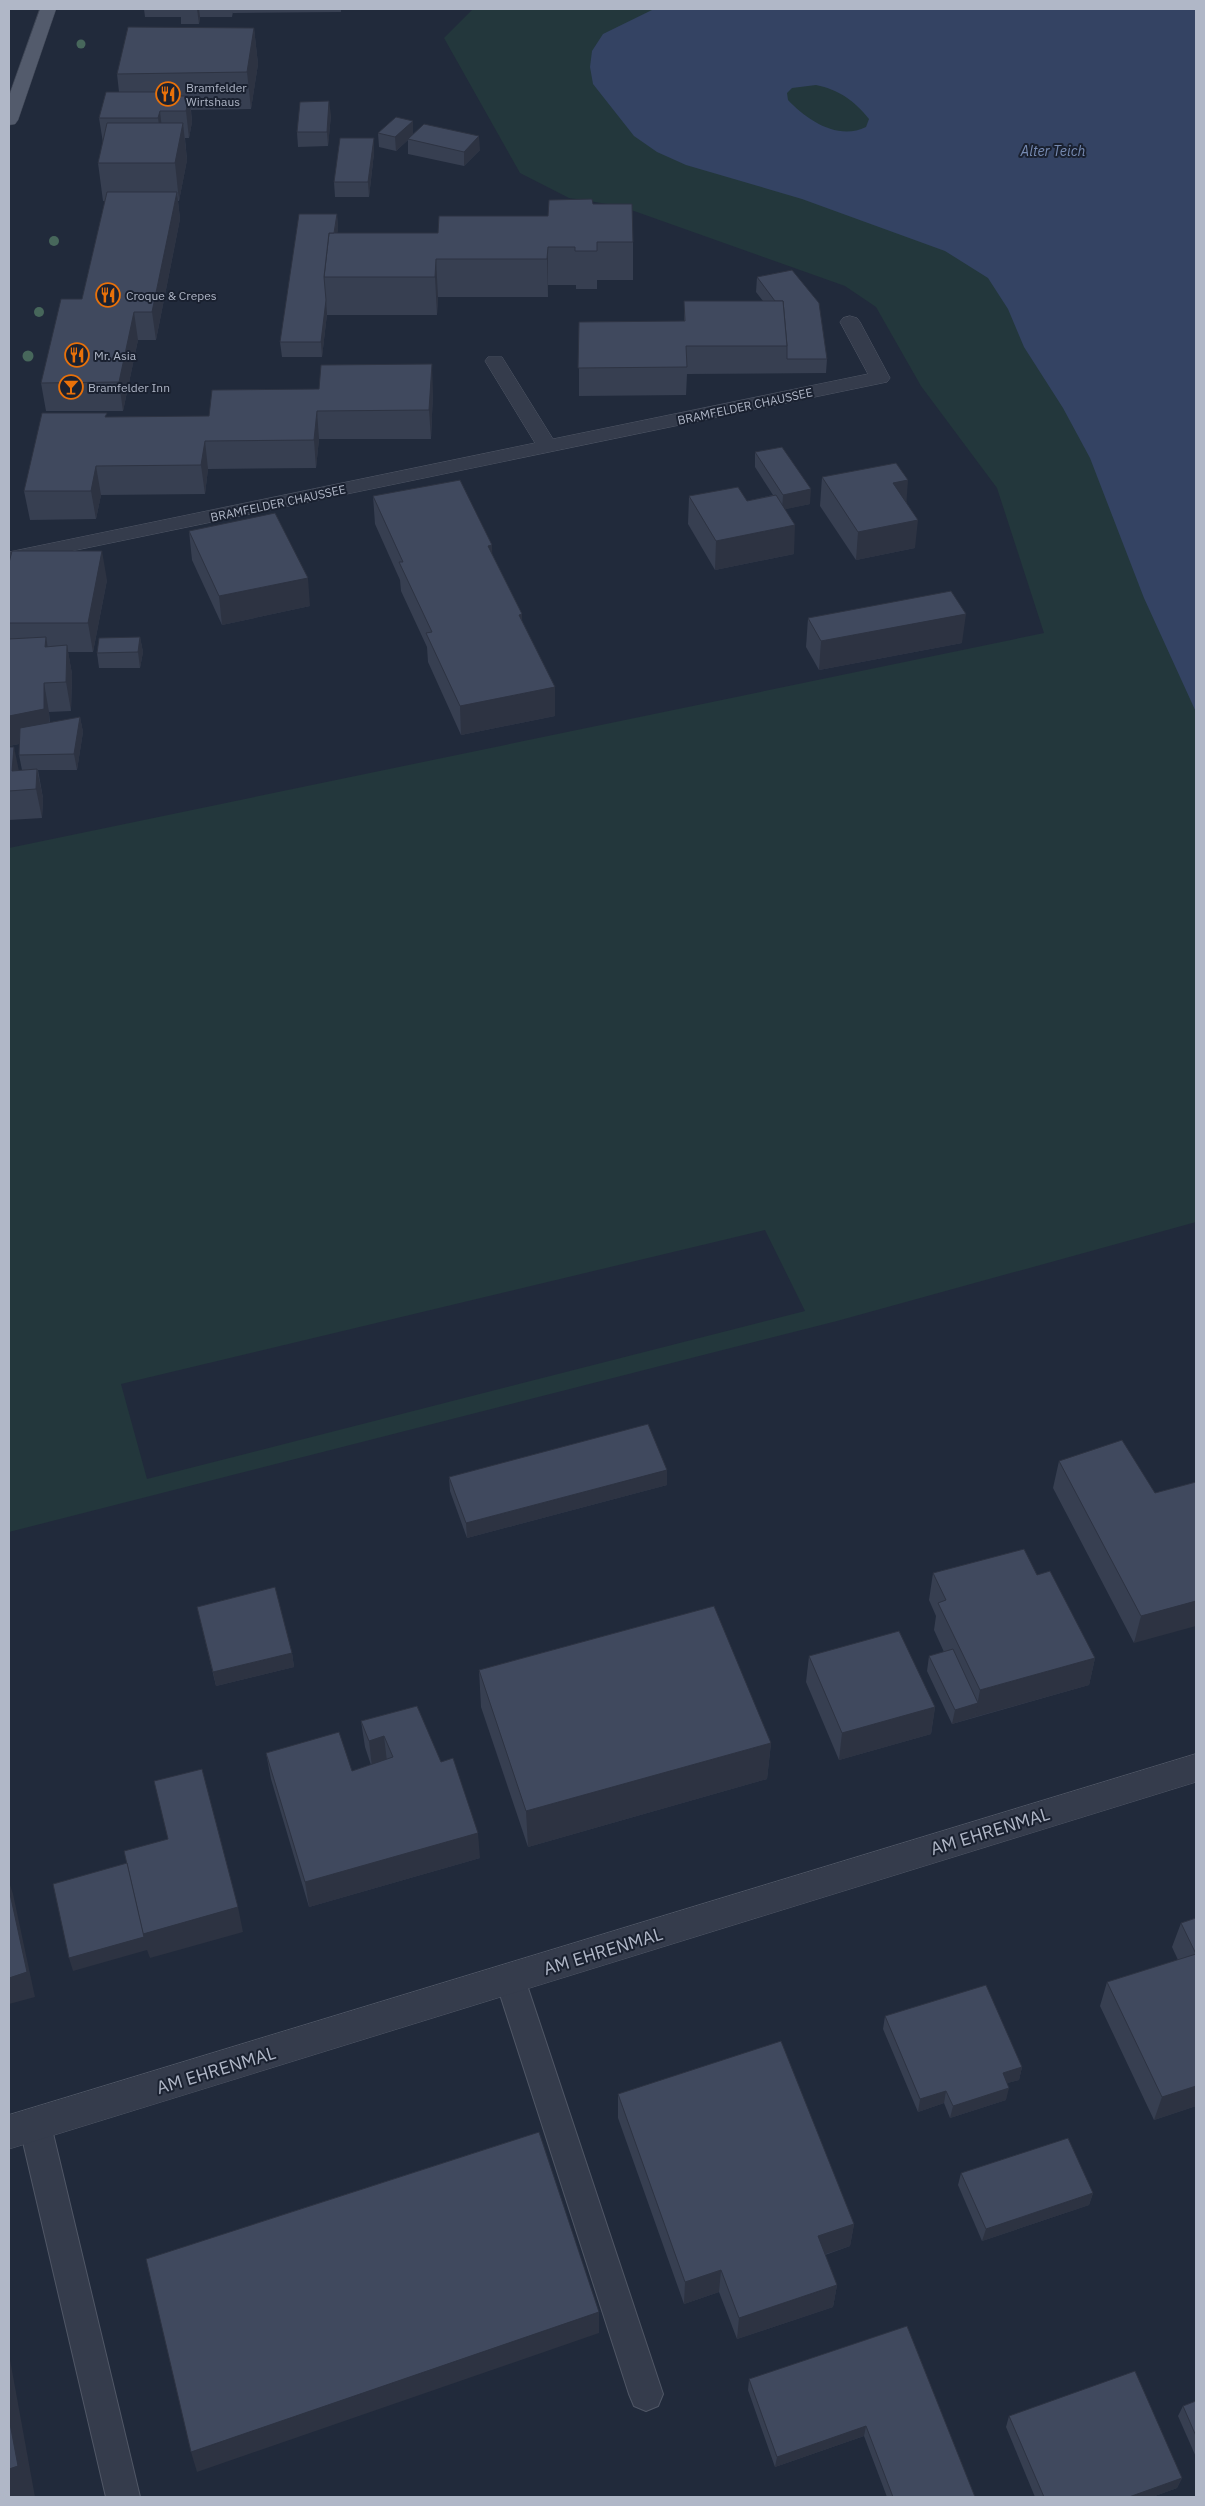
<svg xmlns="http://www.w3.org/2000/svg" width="1205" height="2506" font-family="'IBM Plex Sans',sans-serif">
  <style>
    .green { fill: #23373c; fill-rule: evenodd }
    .water { fill: #344363; fill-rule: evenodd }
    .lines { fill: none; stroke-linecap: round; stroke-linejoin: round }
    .lane-casing { stroke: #505766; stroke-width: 2 }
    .street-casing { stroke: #505766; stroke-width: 1 }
    .primary-casing { stroke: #3e4554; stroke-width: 1 }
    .lane { fill: #353c4c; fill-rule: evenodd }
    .street { fill: #353c4c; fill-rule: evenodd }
    .primary { fill: #535b6c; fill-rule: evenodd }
    .tree { fill: #47675b }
    .wall { fill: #373f51 }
    .shaded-wall { fill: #2d3342 }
    .building { fill: #40495e; stroke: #2d3342 }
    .labels { text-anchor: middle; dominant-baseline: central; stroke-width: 4; stroke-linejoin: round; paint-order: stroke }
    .far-poi-label { font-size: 12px; fill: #b0b7c7; stroke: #1a2130; text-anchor: start }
    .far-street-label { font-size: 12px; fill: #b0b7c7; stroke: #1a2130 }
    .far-water-label { font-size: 14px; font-style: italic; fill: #768ab1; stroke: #1a2130 }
    .near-street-label { font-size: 18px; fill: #b0b7c7; stroke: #1a2130 }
  </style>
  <rect width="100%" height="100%" fill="#212a3b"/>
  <!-- green -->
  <path class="green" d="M 473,9 L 1196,9 L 1196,1222 L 837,1321 L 9,1532 L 9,848 L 1044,633 L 997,488 L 921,386 L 876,307 L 845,286 L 620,206 L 569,198 L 520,173 L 444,38 ZM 765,1230 L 805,1311 L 147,1479 L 121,1384 Z"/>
  <!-- water -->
  <path class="water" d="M 654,9 L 1196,9 L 1196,712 L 1144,598 L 1090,458 L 1063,408 L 1024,347 L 1008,309 L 988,278 L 945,251 L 802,199 L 686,165 L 657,152 L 634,136 L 593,84 L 590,67 L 592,51 L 603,34 ZM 816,85 C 839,90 854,100 869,119 L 866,127 C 838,141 807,120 788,100 L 787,93 L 792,88 Z"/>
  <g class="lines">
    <!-- lane casing -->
    <g class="lane-casing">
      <g id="lane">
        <path d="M 510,1965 L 521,1969 L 525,1979 L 663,2394 L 658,2406 L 646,2411 L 634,2406 L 629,2394 L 495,1979 L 499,1969 Z"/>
        <path d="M 35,2110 L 46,2114 L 51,2125 L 140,2497 L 106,2497 L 19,2125 L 24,2114 Z"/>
      </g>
    </g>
    <!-- street casing -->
    <g class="street-casing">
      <g id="street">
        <path d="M 850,316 L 857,318 L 860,322 L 890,378 L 887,382 L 9,564 L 9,552 L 535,443 L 485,361 L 488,357 L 502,357 L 553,439 L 868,374 L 840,322 L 843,318 Z"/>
        <path d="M 1196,1754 L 1196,1782 L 9,2149 L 9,2115 Z"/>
      </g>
    </g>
    <!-- primary casing -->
    <g class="primary-casing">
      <path id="primary" d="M 40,9 L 56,9 L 18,120 L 15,124 L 9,125 L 9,96 Z"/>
    </g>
    <!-- lane -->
    <use href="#lane" class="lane"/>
    <!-- street -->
    <use href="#street" class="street"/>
    <!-- primary -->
    <use href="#primary" class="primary"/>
  </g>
  <!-- trees -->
  <g class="tree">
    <circle cx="81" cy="44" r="4.5"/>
    <circle cx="54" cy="241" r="5"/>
    <circle cx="39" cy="312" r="5"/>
    <circle cx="28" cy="356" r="5.5"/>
  </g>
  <!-- wall -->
  <g class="wall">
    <path d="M 144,9 L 341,9 L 341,12 L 233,13 L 233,12 L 232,17 L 200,17 L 199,24 L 181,24 L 181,17 L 145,17 Z"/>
    <path d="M 254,28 L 258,64 L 251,109 L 191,110 L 192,122 L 189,138 L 185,138 L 187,160 L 179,201 L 178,201 L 180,219 L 156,340 L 138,340 L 123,411 L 46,411 L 41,383 L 82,299 L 105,201 L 103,201 L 98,163 L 103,143 L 99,118 L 119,92 L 117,74 Z"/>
    <path d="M 331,115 L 328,146 L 298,147 L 297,132 Z"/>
    <path d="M 378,133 L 413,134 L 480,150 L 464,166 L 408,154 L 408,140 L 396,151 L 379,147 Z"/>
    <path d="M 374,153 L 369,197 L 335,197 L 334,182 Z"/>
    <path d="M 593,204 L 633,242 L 633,280 L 597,280 L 597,289 L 576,289 L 576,285 L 548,285 L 548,297 L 438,297 L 437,315 L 327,315 L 327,314 L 322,357 L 282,357 L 280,342 L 337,214 L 338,229 L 337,233 L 438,233 L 548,216 Z"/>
    <path d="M 757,277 L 827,359 L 826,373 L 687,374 L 686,395 L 579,396 L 579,322 L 684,321 L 684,301 L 763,301 L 756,292 Z"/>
    <path d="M 433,392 L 431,439 L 319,439 L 316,468 L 208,469 L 205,494 L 101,495 L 96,519 L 30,520 L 24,491 L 107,417 L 209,416 Z"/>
    <path d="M 755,452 L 810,504 L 785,509 L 794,554 L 715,570 L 688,524 L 689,496 L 747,501 L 773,495 L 755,467 Z"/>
    <path d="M 822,477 L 906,502 L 915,548 L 856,560 L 820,506 Z"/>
    <path d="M 373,496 L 492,554 L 522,614 L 522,622 L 555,716 L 461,735 L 428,662 L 427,647 L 401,591 L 400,580 L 375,524 Z"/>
    <path d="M 189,531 L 310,606 L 222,625 L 192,560 Z"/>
    <path d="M 9,563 L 107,580 L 93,652 L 68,652 L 72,674 L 71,711 L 49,712 L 50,723 L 80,717 L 83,732 L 77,770 L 38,770 L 43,798 L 42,818 L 9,820 L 9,747 L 18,770 L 22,770 L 19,755 L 19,744 L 9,746 Z"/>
    <path d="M 808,618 L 962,643 L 819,670 L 806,647 Z"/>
    <path d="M 140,637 L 143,652 L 140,668 L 99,668 L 97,653 Z"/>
    <path d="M 1059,1461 L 1155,1493 L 1196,1482 L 1134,1643 L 1053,1488 Z"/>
    <path d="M 449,1477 L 667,1485 L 467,1538 L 450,1491 Z"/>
    <path d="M 933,1573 L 1037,1575 L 1095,1658 L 1089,1685 L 952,1724 L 927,1671 L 929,1656 L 944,1652 L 934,1630 L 936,1616 L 929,1600 Z"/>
    <path d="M 197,1607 L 292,1653 L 294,1667 L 216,1686 Z"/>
    <path d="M 809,1656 L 935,1707 L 931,1734 L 839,1760 L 806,1682 Z"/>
    <path d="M 479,1670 L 771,1743 L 767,1779 L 528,1847 L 481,1707 Z"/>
    <path d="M 417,1706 L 480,1858 L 309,1907 L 271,1779 L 266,1753 L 352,1771 L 371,1765 L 365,1747 L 361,1721 Z"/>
    <path d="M 1196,1918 L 1196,2106 L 1154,2120 L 1100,2006 L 1107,1982 L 1178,1960 L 1172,1947 L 1181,1923 Z"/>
    <path d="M 885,2016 L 1022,2067 L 1019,2080 L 1007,2083 L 1006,2100 L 950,2118 L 944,2103 L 918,2112 L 883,2029 Z"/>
    <path d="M 618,2094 L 854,2224 L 850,2246 L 825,2255 L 837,2285 L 833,2307 L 737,2339 L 719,2292 L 684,2304 L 618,2118 Z"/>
    <path d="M 961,2173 L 1093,2193 L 1089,2205 L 982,2241 L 958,2185 Z"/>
    <path d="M 907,2326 L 975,2497 L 887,2497 L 864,2436 L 775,2467 L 748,2390 L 749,2379 Z"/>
    <path d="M 1196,2401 L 1196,2457 L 1178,2416 L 1183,2406 Z"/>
    <path d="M 1009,2416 L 1182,2478 L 1177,2488 L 1152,2497 L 1035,2497 L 1006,2427 Z"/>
  </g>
  <!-- shaded-wall -->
  <g class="shaded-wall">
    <path d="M 197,9 L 199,9 L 200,17 L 199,24 Z"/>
    <path d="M 254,28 L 258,64 L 251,109 L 247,72 Z"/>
    <path d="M 189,96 L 192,122 L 189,138 L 186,111 Z"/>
    <path d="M 329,101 L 331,115 L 328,146 L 327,132 Z"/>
    <path d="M 160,111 L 163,138 L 162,145 L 158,118 Z"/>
    <path d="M 413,121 L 413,135 L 408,139 L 408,140 L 396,151 L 395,137 Z"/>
    <path d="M 183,123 L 187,160 L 179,201 L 175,163 Z"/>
    <path d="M 479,136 L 480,150 L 464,166 L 464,152 Z"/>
    <path d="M 374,138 L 374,153 L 369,197 L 368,182 Z"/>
    <path d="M 177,192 L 180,219 L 156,340 L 152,312 Z"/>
    <path d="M 337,214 L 338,229 L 332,277 L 329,277 Z"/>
    <path d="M 548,247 L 548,297 L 547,259 Z"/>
    <path d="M 436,259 L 438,297 L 437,315 L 435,277 Z"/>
    <path d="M 326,300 L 327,314 L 322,357 L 321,342 Z"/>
    <path d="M 134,312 L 138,340 L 123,411 L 119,382 Z"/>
    <path d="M 432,364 L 433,392 L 431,439 L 429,410 Z"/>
    <path d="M 317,411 L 319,439 L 316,468 L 314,440 Z"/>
    <path d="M 205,441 L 208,469 L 205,494 L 201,465 Z"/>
    <path d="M 96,466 L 101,495 L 96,519 L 91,491 Z"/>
    <path d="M 908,480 L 906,509 L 893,483 Z"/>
    <path d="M 811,489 L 810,504 L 782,510 L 783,495 Z"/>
    <path d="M 918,520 L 915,548 L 856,560 L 858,532 Z"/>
    <path d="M 795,525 L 794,554 L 715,570 L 716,541 Z"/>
    <path d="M 492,545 L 493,574 L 488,546 Z"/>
    <path d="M 102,551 L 107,580 L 93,652 L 88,623 Z"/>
    <path d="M 308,578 L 310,606 L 222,625 L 219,596 Z"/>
    <path d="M 522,614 L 523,643 L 519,615 Z"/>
    <path d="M 966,614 L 962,643 L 819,670 L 821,641 Z"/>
    <path d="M 46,637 L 51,666 L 45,647 Z"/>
    <path d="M 140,637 L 143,652 L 140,668 L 138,652 Z"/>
    <path d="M 67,645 L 72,674 L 71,711 L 66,682 Z"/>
    <path d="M 44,683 L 49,712 L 50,738 L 9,746 L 9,716 Z"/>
    <path d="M 555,687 L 555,716 L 461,735 L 460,706 Z"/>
    <path d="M 80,717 L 83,732 L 77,770 L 74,754 Z"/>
    <path d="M 14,747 L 20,776 L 12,771 Z"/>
    <path d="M 37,769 L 43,798 L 42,818 L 36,789 Z"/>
    <path d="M 667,1470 L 667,1485 L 467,1538 L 466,1523 Z"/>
    <path d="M 1196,1601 L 1196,1626 L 1134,1643 L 1141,1616 Z"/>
    <path d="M 292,1653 L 294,1667 L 216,1686 L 213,1672 Z"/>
    <path d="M 1095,1658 L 1089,1685 L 975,1717 L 980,1690 Z"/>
    <path d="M 978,1703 L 975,1717 L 952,1724 L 955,1710 Z"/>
    <path d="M 935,1707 L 931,1734 L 839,1760 L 842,1733 Z"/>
    <path d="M 384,1736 L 387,1762 L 372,1767 L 369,1741 Z"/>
    <path d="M 771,1743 L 767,1779 L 528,1847 L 526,1811 Z"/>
    <path d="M 478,1833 L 480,1858 L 309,1907 L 305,1882 Z"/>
    <path d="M 9,1882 L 13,1894 L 35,1997 L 9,2004 Z"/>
    <path d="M 238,1907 L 243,1932 L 150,1958 L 147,1950 L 73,1971 L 69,1958 L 143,1934 Z"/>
    <path d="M 1022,2067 L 1019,2080 L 1000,2085 L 1003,2073 Z"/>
    <path d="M 1196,2086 L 1196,2106 L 1154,2120 L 1162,2097 Z"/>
    <path d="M 1009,2088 L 1006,2100 L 950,2118 L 953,2106 Z"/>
    <path d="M 946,2091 L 944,2103 L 918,2112 L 920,2099 Z"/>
    <path d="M 1093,2193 L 1089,2205 L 982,2241 L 986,2229 Z"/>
    <path d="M 854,2224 L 850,2246 L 814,2258 L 818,2236 Z"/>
    <path d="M 721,2270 L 719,2292 L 684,2304 L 685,2282 Z"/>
    <path d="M 837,2285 L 833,2307 L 737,2339 L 739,2318 Z"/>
    <path d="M 599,2312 L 599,2333 L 197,2472 L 191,2452 Z"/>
    <path d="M 9,2354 L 35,2497 L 9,2497 Z"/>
    <path d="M 866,2426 L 864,2436 L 775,2467 L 777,2457 Z"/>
    <path d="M 1182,2478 L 1177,2488 L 1152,2497 L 1129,2497 Z"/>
  </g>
  <!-- building -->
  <g class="building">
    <path d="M 128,27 L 254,28 L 247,72 L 117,74 Z"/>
    <path d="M 106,92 L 164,92 L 163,96 L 189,96 L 186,111 L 160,111 L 158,118 L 99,118 Z"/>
    <path d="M 329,101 L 327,132 L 297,132 L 300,102 Z"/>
    <path d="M 396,117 L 413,121 L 395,137 L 378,133 Z"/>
    <path d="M 107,123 L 183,123 L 175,163 L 98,163 Z"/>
    <path d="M 424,124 L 479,136 L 464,152 L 408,139 Z"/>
    <path d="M 340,138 L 374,138 L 368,182 L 334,182 Z"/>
    <path d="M 107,192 L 177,192 L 152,312 L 134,312 L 119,382 L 41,383 L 61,299 L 82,299 Z"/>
    <path d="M 592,199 L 593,204 L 632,204 L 633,242 L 597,242 L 597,251 L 575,251 L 575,247 L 548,247 L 547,259 L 436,259 L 435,277 L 324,277 L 329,233 L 438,233 L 439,216 L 548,216 L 549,200 Z"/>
    <path d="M 299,214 L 337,214 L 334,233 L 329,233 L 324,277 L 326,300 L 321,342 L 280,342 Z"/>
    <path d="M 792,270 L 819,303 L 827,359 L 787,359 L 787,346 L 783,301 L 775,301 L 757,277 Z"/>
    <path d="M 684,301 L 783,301 L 787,346 L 686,346 L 687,367 L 578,368 L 579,322 L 685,321 Z"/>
    <path d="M 432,364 L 429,410 L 317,411 L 314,440 L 205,441 L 201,465 L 96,466 L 91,491 L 24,491 L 42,413 L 107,413 L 105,417 L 209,416 L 212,390 L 319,389 L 321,365 Z"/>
    <path d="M 782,447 L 811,489 L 783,495 L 755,452 Z"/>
    <path d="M 896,463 L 908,480 L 893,483 L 918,520 L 858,532 L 822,477 Z"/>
    <path d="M 460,480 L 492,545 L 488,546 L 522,614 L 519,615 L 555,687 L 460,706 L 426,633 L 432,632 L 399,562 L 403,562 L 373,496 Z"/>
    <path d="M 738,487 L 747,501 L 776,495 L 795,525 L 716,541 L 689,496 Z"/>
    <path d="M 275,513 L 308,578 L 219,596 L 189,531 Z"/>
    <path d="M 12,551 L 102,551 L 88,623 L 9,623 L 9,563 Z"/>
    <path d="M 951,591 L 966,614 L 821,641 L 808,618 Z"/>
    <path d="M 46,637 L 45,647 L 67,645 L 66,682 L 44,683 L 44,709 L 9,716 L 9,639 Z"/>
    <path d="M 140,637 L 138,652 L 97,653 L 99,638 Z"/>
    <path d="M 80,717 L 74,754 L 19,755 L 20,728 Z"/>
    <path d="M 9,747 L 14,747 L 12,771 L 37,769 L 36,789 L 9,791 Z"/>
    <path d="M 648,1424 L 667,1470 L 466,1523 L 449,1477 Z"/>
    <path d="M 1122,1440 L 1155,1493 L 1196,1482 L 1196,1601 L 1141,1616 L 1059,1461 Z"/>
    <path d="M 1024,1549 L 1037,1575 L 1050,1571 L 1095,1658 L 980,1690 L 938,1603 L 946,1600 L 933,1573 Z"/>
    <path d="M 275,1587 L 292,1653 L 213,1672 L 197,1607 Z"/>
    <path d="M 714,1606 L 771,1743 L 526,1811 L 479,1670 Z"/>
    <path d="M 899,1631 L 935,1707 L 842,1733 L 809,1656 Z"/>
    <path d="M 953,1649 L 978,1703 L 955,1710 L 929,1656 Z"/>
    <path d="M 417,1706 L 441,1762 L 453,1758 L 478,1833 L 305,1882 L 266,1753 L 339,1732 L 352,1771 L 393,1757 L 384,1736 L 369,1741 L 361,1721 Z"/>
    <path d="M 202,1769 L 238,1907 L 143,1934 L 124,1851 L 168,1839 L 154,1781 Z"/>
    <path d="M 127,1863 L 144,1937 L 69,1958 L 53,1884 Z"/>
    <path d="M 9,1889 L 27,1972 L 9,1978 Z"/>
    <path d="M 1196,1918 L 1196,2086 L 1162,2097 L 1107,1982 L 1196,1954 L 1181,1923 Z"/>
    <path d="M 986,1985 L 1022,2067 L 1003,2073 L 1009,2088 L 953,2106 L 946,2091 L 920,2099 L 885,2016 Z"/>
    <path d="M 781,2041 L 854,2224 L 818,2236 L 837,2285 L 739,2318 L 721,2270 L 685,2282 L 618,2094 Z"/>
    <path d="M 539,2132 L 599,2312 L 191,2452 L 146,2259 Z"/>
    <path d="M 1068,2138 L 1093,2193 L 986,2229 L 961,2173 Z"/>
    <path d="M 907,2326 L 975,2497 L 893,2497 L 866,2426 L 777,2457 L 749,2379 Z"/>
    <path d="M 1135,2371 L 1182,2478 L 1129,2497 L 1044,2497 L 1009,2416 Z"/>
    <path d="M 1196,2401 L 1196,2436 L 1183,2406 Z"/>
    <path d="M 9,2418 L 18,2466 L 9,2469 Z"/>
  </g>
  <!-- icons -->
  <defs>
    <g id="restaurant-ring" transform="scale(1.25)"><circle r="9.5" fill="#1a2130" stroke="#e8710a" stroke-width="1.5"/><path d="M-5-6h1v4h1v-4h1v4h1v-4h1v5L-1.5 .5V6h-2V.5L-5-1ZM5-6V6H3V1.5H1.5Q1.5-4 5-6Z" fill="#e8710a"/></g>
    <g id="bar-ring" transform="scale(1.25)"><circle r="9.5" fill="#1a2130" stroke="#e8710a" stroke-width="1.5"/><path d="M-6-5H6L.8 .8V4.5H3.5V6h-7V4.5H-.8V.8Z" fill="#e8710a"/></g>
  </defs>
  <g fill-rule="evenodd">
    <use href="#restaurant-ring" x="168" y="94"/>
    <use href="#restaurant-ring" x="108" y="295"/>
    <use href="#restaurant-ring" x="77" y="355"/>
    <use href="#bar-ring" x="71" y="387"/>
  </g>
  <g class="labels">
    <!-- far-poi labels -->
    <g class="far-poi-label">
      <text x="186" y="87">Bramfelder<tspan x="186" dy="14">Wirtshaus</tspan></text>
      <text x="126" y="295">Croque &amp; Crepes</text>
      <text x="94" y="355">Mr. Asia</text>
      <text x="88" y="387">Bramfelder Inn</text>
    </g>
    <!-- far-street labels -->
    <g class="far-street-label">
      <text transform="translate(745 406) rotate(-12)">BRAMFELDER CHAUSSEE</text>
      <text transform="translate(278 503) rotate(-12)">BRAMFELDER CHAUSSEE</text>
    </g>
    <!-- far-water labels -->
    <g class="far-water-label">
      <text x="1053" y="151">Alter Teich</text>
    </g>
    <!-- near-street labels -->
    <g class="near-street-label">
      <text transform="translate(990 1831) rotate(-17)">AM EHRENMAL</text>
      <text transform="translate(603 1951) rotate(-17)">AM EHRENMAL</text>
      <text transform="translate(216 2070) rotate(-17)">AM EHRENMAL</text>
    </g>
  </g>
  <!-- border -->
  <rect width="1205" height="2506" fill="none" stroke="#b0b7c7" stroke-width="20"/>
</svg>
